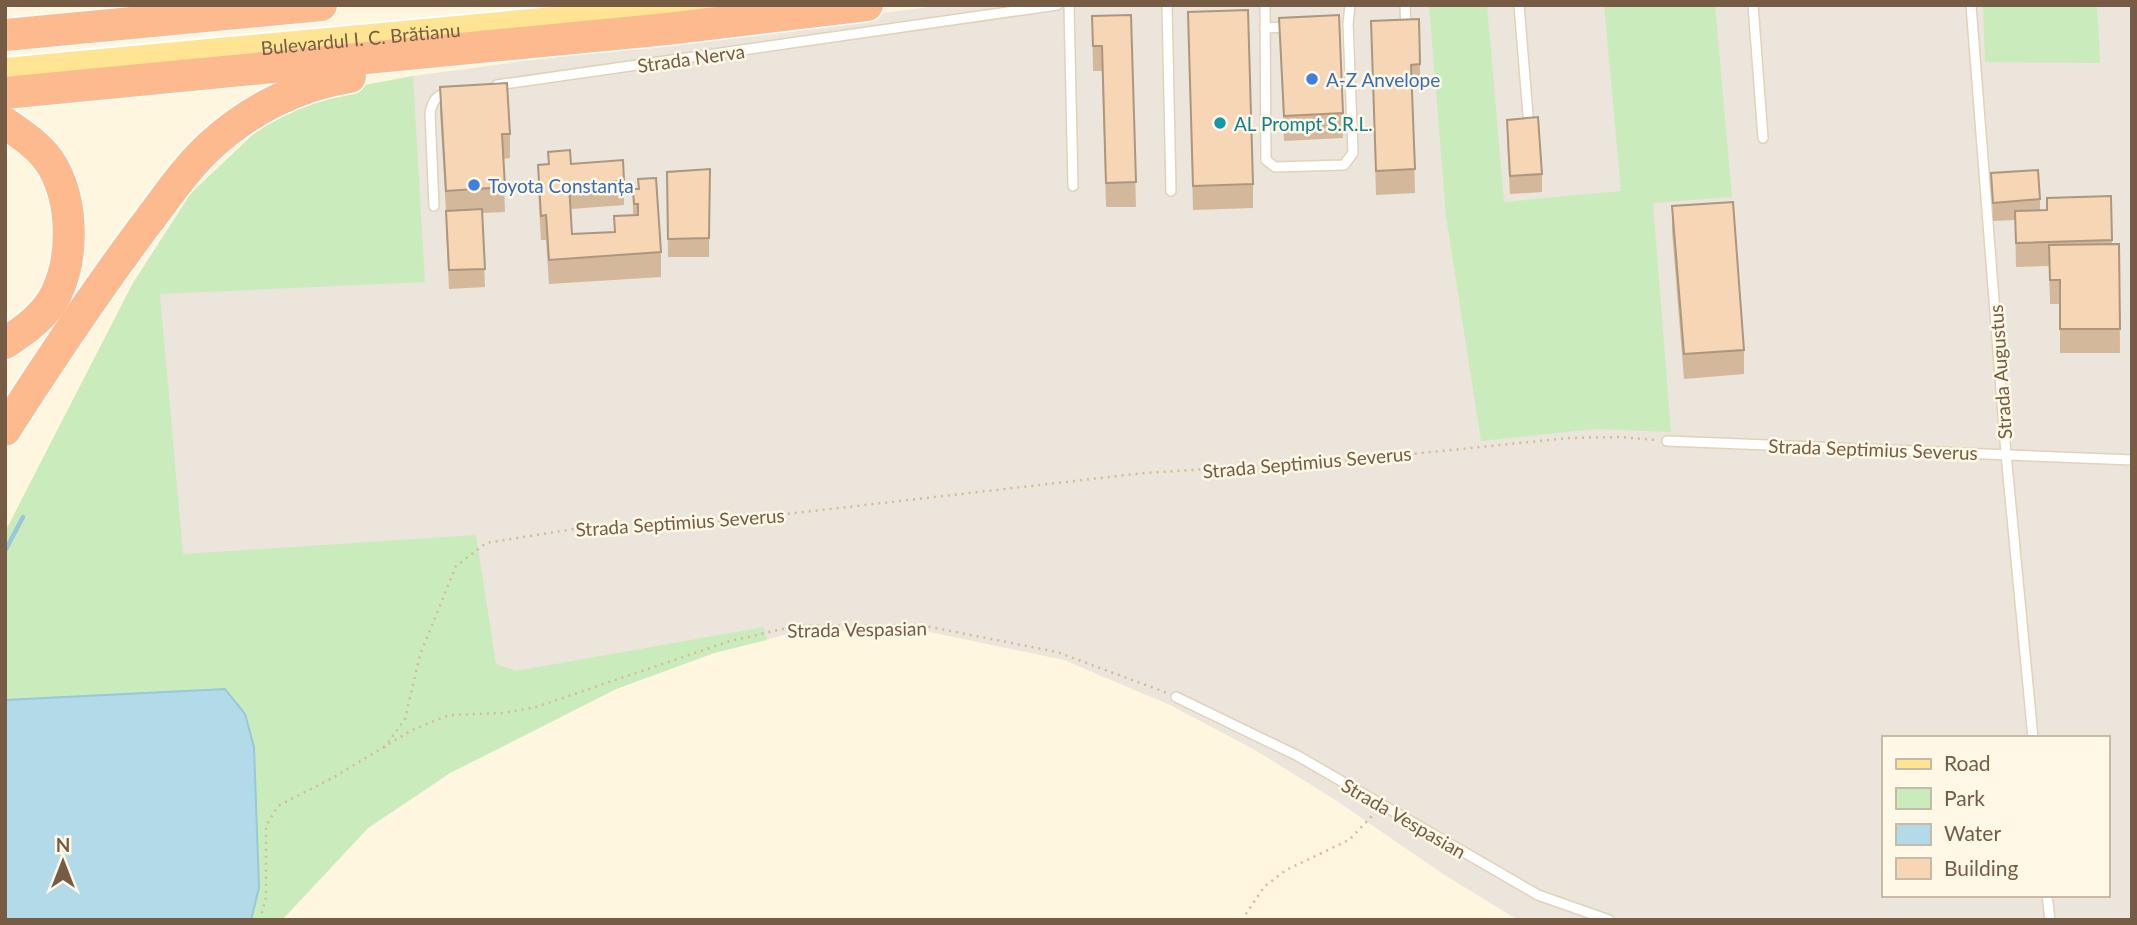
<svg xmlns="http://www.w3.org/2000/svg" width="2137" height="925" font-family="Lato,sans-serif">
  <style>
    .industrial { fill: #ebe5db; fill-rule: evenodd }
    .green { fill: #caecbc }
    .water { fill: #b2dae9; stroke: #97c8db; stroke-width: 2 }
    .lines { fill: none; stroke-linecap: round; stroke-linejoin: round }
    .stream { stroke: #97c8db; stroke-width: 4.5 }
    .service-casing { stroke: #e2d2ba; stroke-width: 12 }
    .primary-casing { stroke: #fff; stroke-width: 30 }
    .motorway-casing { stroke: #fff; stroke-width: 35 }
    .path { stroke: #dab997; stroke-width: 2.5; stroke-dasharray: 2 5; stroke-linecap: butt }
    .service { stroke: #fff; stroke-width: 9 }
    .primary { stroke: #ffe494; stroke-width: 26 }
    .motorway { stroke: #feba8f; stroke-width: 32 }
    .wall { fill: #d4b89b }
    .building { fill: #f6d6b4; stroke: #ac967e; stroke-width: 2 }
    .shop-dot { fill: #3f7fe0; stroke: #fff8e6; stroke-width: 2.5 }
    .culture-dot { fill: #0f9aa8; stroke: #fff8e6; stroke-width: 2.5 }
    .labels { text-anchor: middle; dominant-baseline: central; stroke-width: 5; stroke-linejoin: round; paint-order: stroke }
    .street-label { font-size: 19px; fill: #765c44; stroke: #fff8e6 }
    .shop-label { font-size: 19px; fill: #366cbe; stroke: #fff8e6; text-anchor: start }
    .culture-label { font-size: 19px; fill: #0d838f; stroke: #fff8e6; text-anchor: start }
  </style>
  <rect width="100%" height="100%" fill="#fef6de"/>
  <!-- industrial -->
  <path class="industrial" d="M 943,5 L 2132,5 L 2132,920 L 1518,920 L 1443,874 L 1334,799 L 1255,750 L 1172,706 L 1064,660 L 925,631 L 800,631 L 714,653 L 616,689 L 450,773 L 368,828 L 282,920 L 5,920 L 5,532 L 133,283 L 191,193 L 333,91 L 413,76 ZM 1883,738 L 2107,738 L 2107,895 L 1883,895 Z"/>
  <!-- green -->
  <g class="green">
    <path d="M 1429,5 L 1487,5 L 1504,202 L 1621,191 L 1604,5 L 1715,5 L 1732,197 L 1653,203 L 1671,432 L 1596,429 L 1481,441 L 1446,216 Z"/>
    <path d="M 1983,5 L 2097,5 L 2100,63 L 1985,62 Z"/>
    <path d="M 413,76 L 425,282 L 160,294 L 183,554 L 476,535 L 496,664 L 516,671 L 764,627 L 767,640 L 714,653 L 616,689 L 450,773 L 368,828 L 282,920 L 251,920 L 259,888 L 225,689 L 5,700 L 5,532 L 133,283 L 191,193 L 267,121 L 333,91 Z"/>
  </g>
  <!-- water -->
  <path class="water" d="M 225,689 L 245,714 L 254,747 L 259,888 L 251,920 L 5,920 L 5,700 Z"/>
  <g class="lines">
    <!-- stream -->
    <path class="stream" d="M 5,551 L 23,517"/>
    <!-- service casing -->
    <g class="service-casing">
      <g id="service">
        <path d="M 1069,5 L 1073,186"/>
        <path d="M 1167,5 L 1171,191"/>
        <path d="M 1265,5 L 1266,160 L 1275,167 L 1344,165 L 1353,153 L 1348,24 L 1350,5"/>
        <path d="M 1405,5 L 1406,31"/>
        <path d="M 1519,5 L 1528,115"/>
        <path d="M 1753,5 L 1763,138"/>
        <path d="M 1971,5 L 2006,454 L 2033,738"/>
        <path d="M 1265,28 L 1291,27"/>
        <path d="M 497,85 L 1057,5"/>
        <path d="M 434,206 L 430,113 C 433,99 437,94 452,92"/>
        <path d="M 1667,441 L 2132,460"/>
        <path d="M 1176,697 L 1298,756 L 1538,895 L 1609,920"/>
        <path d="M 2047,895 L 2050,920"/>
      </g>
    </g>
    <!-- primary casing -->
    <g class="primary-casing">
      <g id="primary">
        <path id="s1" d="M 5,71 L 714,5"/>
      </g>
    </g>
    <!-- motorway casing -->
    <g class="motorway-casing">
      <g id="motorway">
        <path d="M 5,35 L 321,5"/>
        <path d="M 5,93 L 667,29 L 867,5"/>
        <path d="M 5,123 C 23,135 43,149 53,167 C 73,203 74,257 56,294 C 45,316 25,330 5,343"/>
        <path d="M 5,430 C 49,361 94,294 143,228 C 164,201 184,170 210,146 C 249,110 298,85 350,77"/>
      </g>
    </g>
    <!-- path -->
    <g class="path">
      <path d="M 384,748 L 405,719 L 420,655 L 456,566 L 486,543 L 580,528 L 708,523 L 1144,473 L 1353,460 L 1569,438 L 1620,437 L 1656,440"/>
      <path d="M 260,920 L 266,897 L 266,826 L 278,806 L 334,777 L 412,730 L 449,715 L 503,713 L 536,707 L 730,641 L 796,626 L 920,625 L 1057,652 L 1167,693"/>
      <path d="M 1242,920 L 1264,887 L 1286,870 L 1349,840 L 1373,815"/>
    </g>
    <!-- service -->
    <use href="#service" class="service"/>
    <!-- primary -->
    <use href="#primary" class="primary"/>
    <!-- motorway -->
    <use href="#motorway" class="motorway"/>
  </g>
  <!-- wall -->
  <g class="wall">
    <path d="M 1188,12 L 1253,184 L 1253,208 L 1193,210 Z"/>
    <path d="M 1131,15 L 1136,207 L 1106,207 L 1102,71 L 1093,71 L 1092,16 Z"/>
    <path d="M 1279,18 L 1343,113 L 1343,138 L 1284,141 Z"/>
    <path d="M 1371,21 L 1420,64 L 1420,89 L 1412,89 L 1415,193 L 1376,195 Z"/>
    <path d="M 440,87 L 510,134 L 510,158 L 503,159 L 505,212 L 482,213 L 485,287 L 449,289 L 446,230 L 446,211 L 440,111 Z"/>
    <path d="M 1507,120 L 1542,174 L 1542,192 L 1510,194 L 1507,138 Z"/>
    <path d="M 548,152 L 571,164 L 624,181 L 624,205 L 571,209 L 572,234 L 614,232 L 614,216 L 633,215 L 633,189 L 638,189 L 638,179 L 661,252 L 661,277 L 549,284 L 546,240 L 541,240 L 538,189 L 538,165 L 548,164 Z"/>
    <path d="M 710,169 L 709,257 L 668,257 L 667,172 Z"/>
    <path d="M 1991,173 L 2040,199 L 2040,211 L 2047,210 L 2111,196 L 2112,244 L 2119,244 L 2120,353 L 2060,353 L 2060,304 L 2050,304 L 2049,266 L 2016,267 L 2015,220 L 1993,221 Z"/>
    <path d="M 1672,206 L 1744,350 L 1744,374 L 1684,379 L 1672,231 Z"/>
  </g>
  <!-- building -->
  <g class="building">
    <path d="M 1248,10 L 1253,184 L 1193,186 L 1188,12 Z"/>
    <path d="M 1131,15 L 1136,182 L 1106,183 L 1102,46 L 1093,46 L 1092,16 Z"/>
    <path d="M 1339,15 L 1343,113 L 1284,116 L 1279,18 Z"/>
    <path d="M 1419,19 L 1420,64 L 1411,65 L 1415,169 L 1376,171 L 1371,21 Z"/>
    <path d="M 507,83 L 510,134 L 502,134 L 505,187 L 446,191 L 440,87 Z"/>
    <path d="M 1538,117 L 1542,174 L 1510,176 L 1507,120 Z"/>
    <path d="M 570,150 L 571,164 L 623,160 L 624,181 L 569,184 L 572,234 L 615,232 L 614,216 L 638,215 L 638,204 L 634,204 L 633,189 L 639,189 L 638,179 L 656,178 L 661,252 L 549,260 L 546,215 L 541,216 L 538,165 L 549,164 L 548,152 Z"/>
    <path d="M 710,169 L 709,238 L 668,239 L 667,172 Z"/>
    <path d="M 2038,170 L 2040,199 L 1993,203 L 1991,173 Z"/>
    <path d="M 2111,196 L 2112,240 L 2016,243 L 2015,211 L 2047,210 L 2047,198 Z"/>
    <path d="M 1733,202 L 1744,350 L 1684,354 L 1672,206 Z"/>
    <path d="M 482,209 L 485,269 L 449,270 L 446,211 Z"/>
    <path d="M 2119,244 L 2120,329 L 2060,329 L 2060,280 L 2050,280 L 2049,245 Z"/>
  </g>
  <!-- markers -->
  <g class="shop-dot">
    <circle cx="1312" cy="79" r="7"/>
    <circle cx="474" cy="185" r="7"/>
  </g>
  <circle class="culture-dot" cx="1220" cy="123" r="7"/>
  <g class="labels">
    <!-- street labels -->
    <g class="street-label">
      <text stroke="none"><textPath href="#s1" startOffset="357">Bulevardul I. C. Brătianu</textPath></text>
      <text transform="translate(691 58) rotate(-8)">Strada Nerva</text>
      <text transform="translate(2000 372) rotate(-94)">Strada Augustus</text>
      <text transform="translate(1873 449) rotate(2)">Strada Septimius Severus</text>
      <text transform="translate(1307 462) rotate(-5)">Strada Septimius Severus</text>
      <text transform="translate(680 522) rotate(-4)">Strada Septimius Severus</text>
      <text transform="translate(857 629) rotate(-1)">Strada Vespasian</text>
      <text transform="translate(1404 818) rotate(30)">Strada Vespasian</text>
    </g>
    <!-- shop labels -->
    <g class="shop-label">
      <text x="1326" y="79">A-Z Anvelope</text>
      <text x="488" y="185">Toyota Constanța</text>
    </g>
    <!-- culture labels -->
    <g class="culture-label">
      <text x="1234" y="123">AL Prompt S.R.L.</text>
    </g>
  </g>
  <!-- border -->
  <rect width="2137" height="925" fill="none" stroke="#765c44" stroke-width="14"/>
  <!-- legend -->
  <rect x="1882" y="736" width="228" height="161" fill="#fff8e6" stroke="#c8baa5" stroke-width="2"/>
  <rect x="1896" y="759" width="35" height="10" fill="#ffe494" stroke="#c8baa5" stroke-width="2"/>
  <text x="1944" y="771" font-size="21" fill="#765c44">Road</text>
  <rect x="1896" y="788" width="35" height="21" fill="#caecbc" stroke="#c8baa5" stroke-width="2"/>
  <text x="1944" y="806" font-size="21" fill="#765c44">Park</text>
  <rect x="1896" y="824" width="35" height="21" fill="#b2dae9" stroke="#c8baa5" stroke-width="2"/>
  <text x="1944" y="841" font-size="21" fill="#765c44">Water</text>
  <rect x="1896" y="858" width="35" height="21" fill="#f6d6b4" stroke="#c8baa5" stroke-width="2"/>
  <text x="1944" y="876" font-size="21" fill="#765c44">Building</text>
  <!-- north arrow -->
  <g transform="translate(63 862)" stroke="#fff8e6" stroke-width="5" paint-order="stroke">
  <path d="M0-5L12 26L0 18L-12 26Z" fill="#765c44"/>
  <text y="-10" font-size="19" font-weight="bold" text-anchor="middle" fill="#765c44">N</text>
  </g>
</svg>
